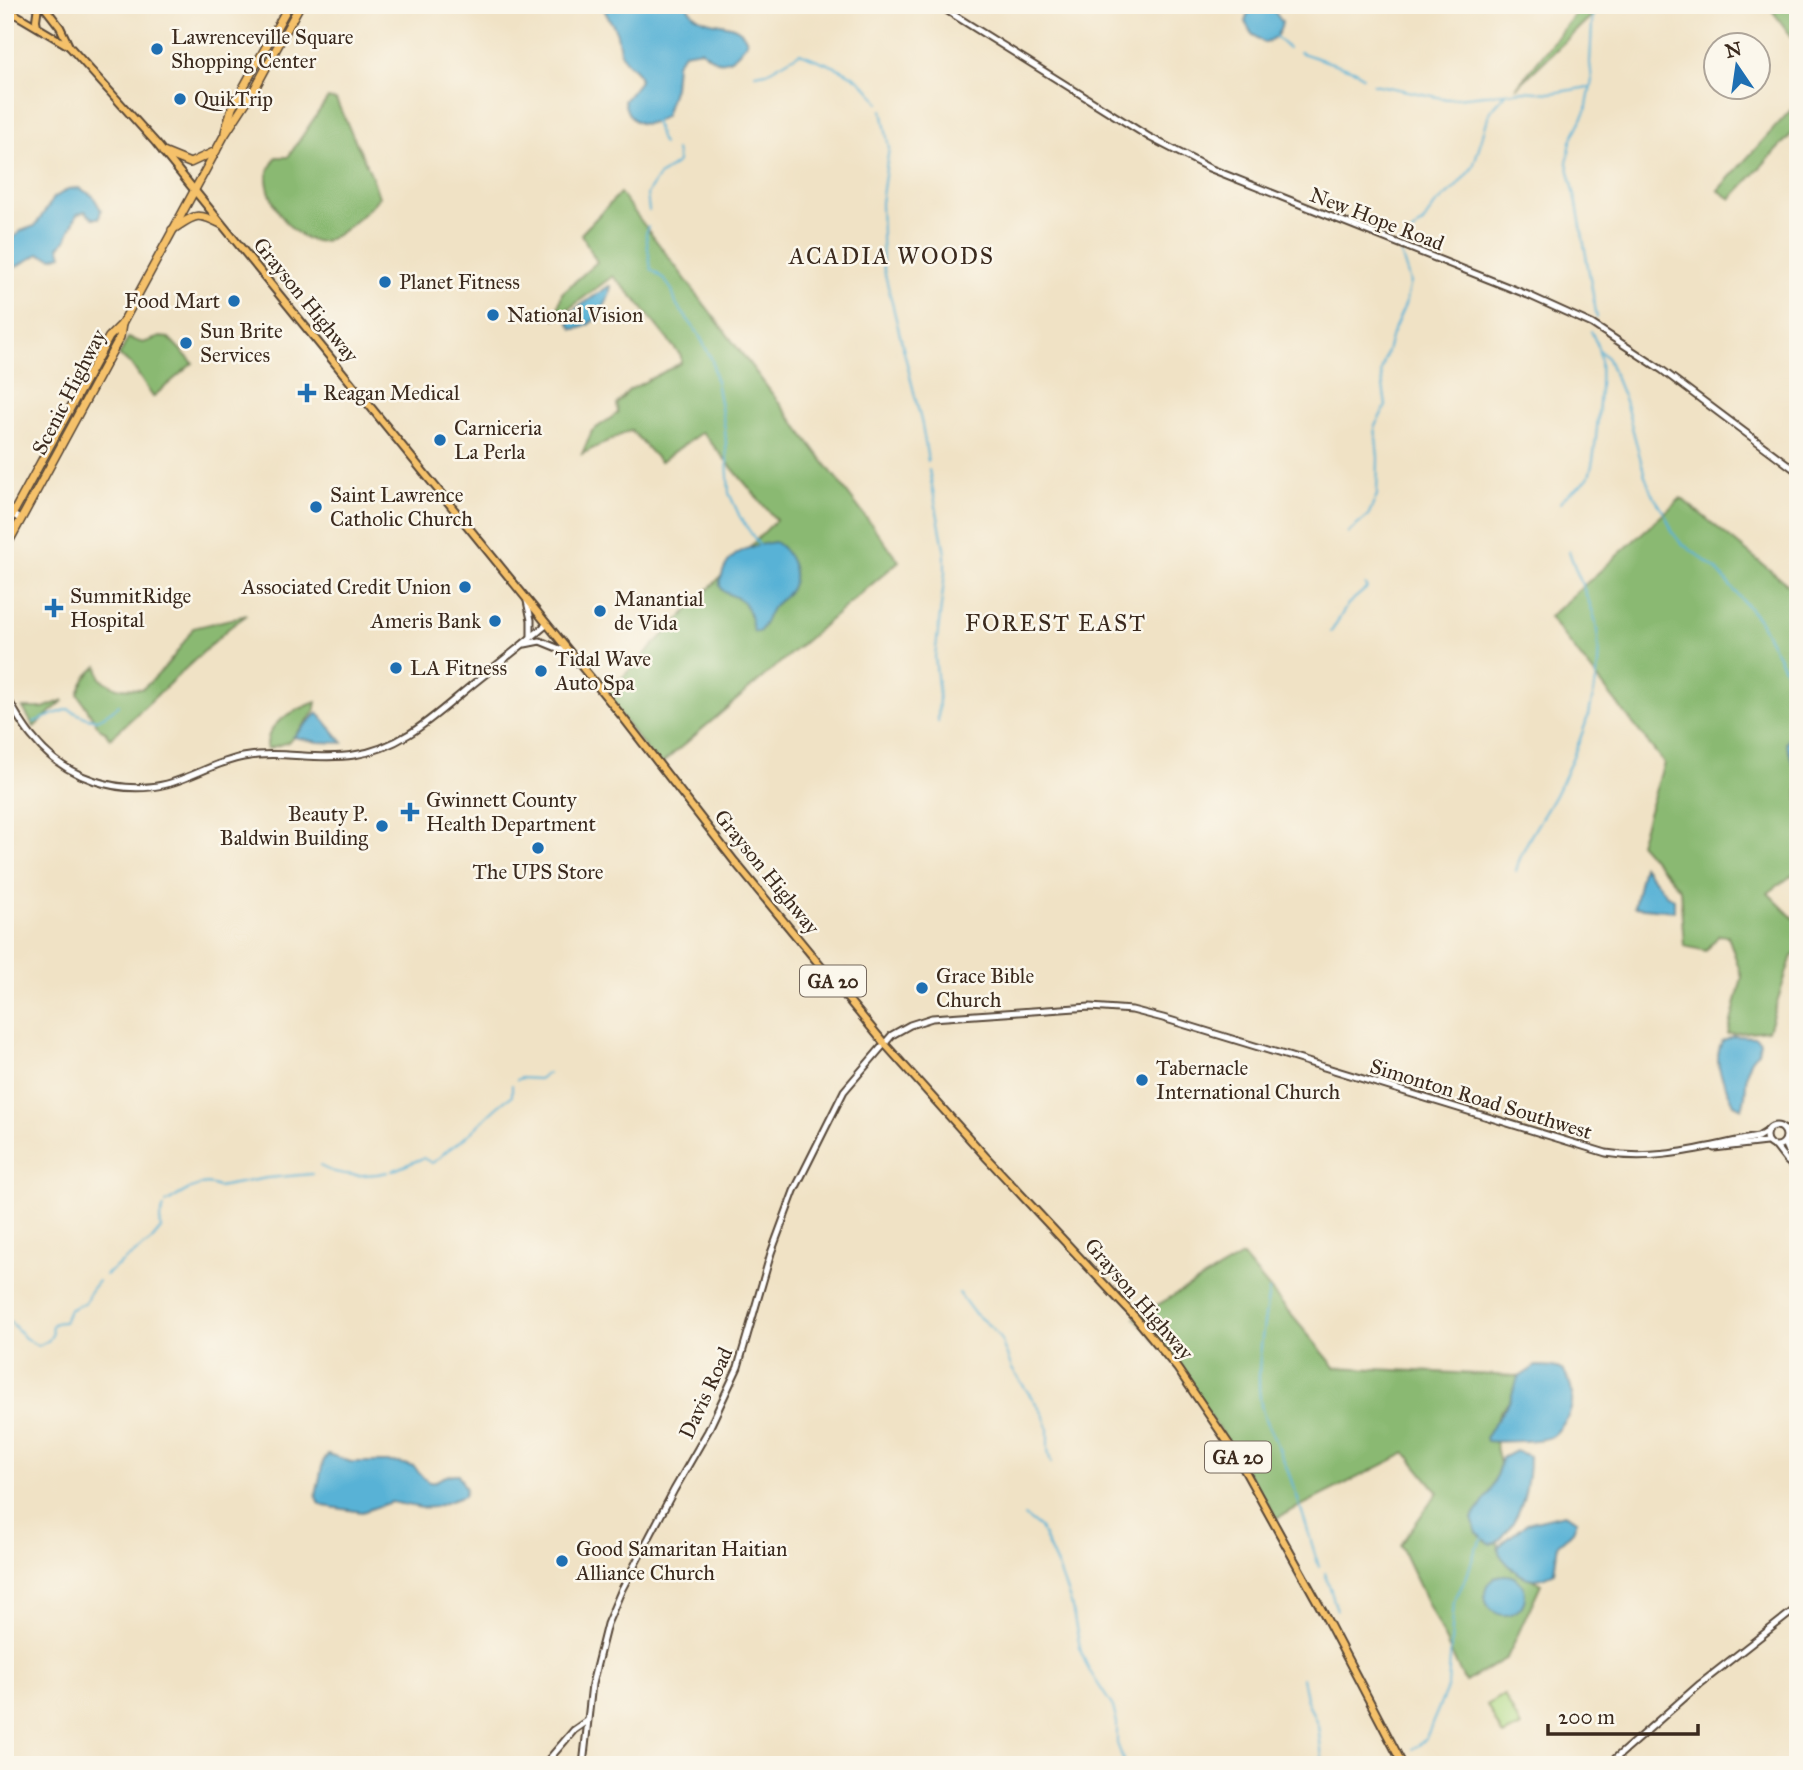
<svg xmlns="http://www.w3.org/2000/svg" width="1803" height="1770" font-family="'IM FELL Great Primer',serif">
  <style>
    .green { fill: #aed985; stroke: #748252; stroke-width: 2 }
    .forest { fill: #8ab972; stroke: #627248; stroke-width: 2 }
    .water { fill: #59b2d6; stroke: #4a6e7a; stroke-width: 2 }
    .lines { fill: none; stroke-linecap: round; stroke-linejoin: round }
    .stream { stroke: #59b2d6; stroke-width: 2 }
    .tertiary-casing { stroke: #564637; stroke-width: 9 }
    .primary-casing { stroke: #564637; stroke-width: 10 }
    .trunk-casing { stroke: #564637; stroke-width: 10 }
    .tertiary { stroke: #fff; stroke-width: 5 }
    .primary { stroke: #f5c16b; stroke-width: 6 }
    .trunk { stroke: #f5c16b; stroke-width: 7 }
    .poi-dot { fill: #1f6fb2; stroke: #fbf7ec; stroke-width: 2.5 }
    .labels { text-anchor: middle; dominant-baseline: central; stroke-width: 5; stroke-linejoin: round; paint-order: stroke }
    .shield { fill: #fbf7ec; stroke: #75685c; stroke-width: 2 }
    .shield-label { font-size: 19px; font-weight: bold; fill: #3b2a1e }
    .poi-label { font-size: 21px; fill: #3b2a1e; stroke: #fbf7ec; text-anchor: start }
    .street-label { font-size: 21px; fill: #3b2a1e; stroke: #fbf7ec }
    .neighbourhood-label { font-size: 23px; letter-spacing: 2px; fill: #3b2a1e; stroke: #fbf7ec }
  </style>
  <rect width="100%" height="100%" fill="#fbf7ec"/>
  <filter id="ink" filterUnits="userSpaceOnUse"><feTurbulence type="fractalNoise" baseFrequency=".0143" numOctaves="2"/><feDisplacementMap in="SourceGraphic" scale="14" xChannelSelector="R" yChannelSelector="G"/><feConvolveMatrix kernelMatrix="1 2 1 2 8 2 1 2 1" color-interpolation-filters="sRGB"/></filter>
  <filter id="wash" filterUnits="userSpaceOnUse"><feTurbulence type="fractalNoise" baseFrequency=".00686" numOctaves="4" result="noise"/><feDisplacementMap in="SourceGraphic" scale="28" xChannelSelector="R" yChannelSelector="G"/><feGaussianBlur stdDeviation="1.57" result="paint"/><feColorMatrix in="noise" values="0 0 0 0 0 0 0 0 0 0 0 0 0 0 0 0 0 1.4 0 .05"/><feComposite in="paint" operator="in"/></filter>
  <g filter="url(#wash)">
    <rect width="100%" height="100%" fill="#f0e2c5"/>
    <!-- green -->
    <path class="green" d="M 1504,1695 L 1521,1727 L 1503,1736 L 1487,1705 Z"/>
    <!-- forest -->
    <g class="forest">
      <path d="M 1580,5 L 1603,5 L 1516,88 L 1575,14 Z"/>
      <path d="M 1768,5 L 1798,5 L 1798,45 Z"/>
      <path d="M 328,98 L 336,100 L 372,176 L 379,197 C 369,210 339,238 323,241 C 295,246 266,201 267,176 C 268,169 273,163 276,157 L 288,157 Z"/>
      <path d="M 1798,102 L 1798,127 L 1731,199 L 1718,190 Z"/>
      <path d="M 620,193 L 899,561 L 659,766 L 605,695 L 776,520 L 702,432 L 660,462 L 631,430 L 582,454 L 592,431 L 618,413 L 617,404 L 629,390 L 681,363 L 681,356 L 635,299 L 613,276 L 556,318 L 562,293 L 597,262 L 581,234 Z"/>
      <path d="M 160,337 L 169,338 L 193,363 L 153,397 L 131,364 L 119,356 L 128,338 L 143,343 Z"/>
      <path d="M 1681,498 L 1798,593 L 1798,871 L 1768,893 L 1798,923 L 1798,951 L 1792,956 L 1768,1030 L 1728,1034 L 1742,977 L 1728,936 L 1719,935 L 1706,951 L 1684,946 L 1680,889 L 1639,843 L 1664,763 L 1549,617 Z"/>
      <path d="M 247,615 L 229,628 L 110,739 L 105,731 L 99,728 L 78,694 C 82,682 87,674 98,666 L 101,679 L 117,688 L 142,689 C 164,672 179,651 193,628 Z"/>
      <path d="M 64,700 L 34,727 L 23,708 L 43,708 Z"/>
      <path d="M 316,702 L 314,713 L 289,742 L 267,749 C 265,721 294,711 316,702 Z"/>
      <path d="M 1242,1256 L 1335,1367 L 1534,1377 L 1501,1410 L 1494,1425 L 1495,1442 L 1500,1464 L 1490,1494 L 1499,1550 L 1514,1570 L 1541,1584 L 1507,1658 L 1465,1682 L 1400,1545 L 1438,1492 L 1406,1453 L 1277,1518 L 1173,1359 L 1135,1318 Z"/>
    </g>
    <!-- water -->
    <g class="water">
      <path d="M 603,5 L 687,5 C 699,33 740,14 747,42 C 740,52 729,66 715,60 C 710,58 706,53 701,50 L 684,53 L 676,64 L 674,87 L 665,116 C 646,130 629,125 624,101 L 640,81 C 639,68 630,68 624,59 C 618,51 619,40 616,31 C 612,22 605,15 603,5 Z"/>
      <path d="M 1263,6 L 1274,11 L 1282,22 C 1281,32 1274,41 1264,43 L 1252,34 L 1245,22 L 1249,10 Z"/>
      <path d="M 79,188 L 93,196 L 101,210 L 99,218 L 93,218 L 85,211 L 77,214 L 66,240 L 59,247 L 62,255 L 53,258 L 39,254 L 12,269 L 5,266 L 5,245 L 21,231 L 35,226 L 54,198 L 68,189 Z"/>
      <path d="M 609,286 L 611,286 C 609,304 593,330 573,329 L 570,326 L 568,318 L 573,311 Z"/>
      <path d="M 775,542 C 788,550 799,571 792,586 C 788,596 779,600 773,607 C 767,615 766,625 759,632 L 754,632 C 750,621 751,610 742,601 C 736,595 723,595 720,586 C 719,582 721,578 722,575 C 728,551 753,545 775,542 Z"/>
      <path d="M 318,713 L 343,743 L 318,742 L 293,737 Z"/>
      <path d="M 1798,732 L 1798,776 L 1786,743 L 1789,737 Z"/>
      <path d="M 1643,866 L 1666,894 L 1674,899 L 1674,911 L 1634,907 Z"/>
      <path d="M 1734,1036 L 1755,1037 L 1760,1041 L 1758,1052 C 1740,1064 1750,1091 1742,1108 L 1734,1104 C 1725,1083 1711,1064 1722,1042 Z"/>
      <path d="M 1536,1366 C 1544,1366 1557,1366 1563,1371 C 1571,1378 1574,1399 1571,1408 C 1570,1416 1559,1431 1552,1436 C 1544,1442 1498,1442 1486,1441 L 1485,1438 L 1510,1400 L 1518,1378 Z"/>
      <path d="M 1515,1451 L 1529,1456 C 1529,1483 1524,1509 1507,1531 C 1502,1538 1499,1543 1490,1544 L 1477,1533 L 1472,1519 L 1491,1491 L 1502,1458 Z"/>
      <path d="M 328,1454 L 351,1462 L 392,1462 L 414,1466 C 436,1498 433,1473 458,1474 L 466,1489 L 464,1496 L 434,1507 L 422,1508 L 391,1502 L 362,1512 L 324,1506 L 318,1502 L 316,1496 L 323,1462 Z"/>
      <path d="M 1564,1514 L 1577,1521 L 1573,1531 L 1558,1544 L 1554,1572 C 1534,1586 1519,1577 1505,1561 C 1500,1555 1498,1553 1499,1546 L 1527,1523 Z"/>
      <circle cx="1505" cy="1595" r="20"/>
    </g>
    <g class="lines">
      <!-- stream -->
      <g class="stream">
        <path d="M 1593,5 L 1590,63 L 1592,80 L 1586,111 L 1571,141 L 1567,163 L 1577,204 L 1597,318"/>
        <path d="M 1275,36 L 1288,48"/>
        <path d="M 1299,52 L 1356,71 L 1363,77"/>
        <path d="M 755,74 L 767,72 L 800,53 C 832,67 859,70 879,103"/>
        <path d="M 1373,84 L 1447,99 L 1523,91 L 1552,93 L 1589,87"/>
        <path d="M 882,110 L 889,148 L 881,203 L 883,266 L 922,425 L 928,461"/>
        <path d="M 655,122 C 659,130 658,137 663,144"/>
        <path d="M 649,211 L 647,194 L 658,177 L 678,162 L 676,150"/>
        <path d="M 648,226 L 646,234 L 651,269 L 664,279 L 672,290 L 676,304 L 698,333 L 712,360 L 725,429 L 729,493 L 740,517 L 759,545"/>
        <path d="M 1404,239 L 1423,223 L 1435,205 L 1455,188 L 1473,167 L 1490,111 L 1505,95"/>
        <path d="M 1599,350 L 1608,359 L 1625,401 L 1645,476 L 1651,492 L 1665,514 L 1673,533 L 1680,542 L 1716,569 L 1759,620 L 1798,694"/>
        <path d="M 929,470 L 945,553 L 945,573 L 935,657 L 939,695 L 938,722"/>
        <path d="M 1560,503 C 1566,492 1581,488 1588,478 C 1596,463 1603,370 1599,352 C 1598,345 1594,338 1591,331"/>
        <path d="M 1348,533 L 1368,516 L 1377,495 L 1378,458 L 1375,426 L 1386,406 L 1381,372 L 1392,334 L 1405,305 L 1410,282 L 1401,254"/>
        <path d="M 1331,632 L 1348,604 L 1367,588 L 1365,585"/>
        <path d="M 34,722 L 68,709 C 93,721 95,725 119,705"/>
        <path d="M 1516,871 C 1522,845 1542,819 1555,795 C 1581,744 1610,674 1594,616 C 1587,594 1576,573 1569,551"/>
        <path d="M 517,1080 L 520,1078 L 539,1079 L 548,1073"/>
        <path d="M 320,1166 C 339,1177 368,1177 388,1172"/>
        <path d="M 392,1171 L 423,1158 L 432,1163 C 439,1159 443,1153 449,1149 C 474,1135 487,1111 512,1096 L 512,1085"/>
        <path d="M 166,1203 C 181,1194 201,1178 218,1187 L 267,1178 L 312,1174"/>
        <path d="M 105,1275 L 151,1241 L 161,1229 L 160,1218 L 164,1207"/>
        <path d="M 1269,1291 C 1264,1322 1256,1369 1260,1399 C 1262,1420 1274,1435 1281,1454 C 1297,1491 1307,1529 1319,1567"/>
        <path d="M 959,1293 L 973,1312 L 992,1328 L 1001,1340 L 1012,1369 L 1043,1414 L 1048,1428 L 1048,1450 L 1051,1463"/>
        <path d="M 5,1316 L 25,1338 L 38,1346 L 48,1341 L 52,1335 C 50,1324 53,1322 64,1322 L 69,1310 L 86,1302 L 90,1291 L 98,1281"/>
        <path d="M 1025,1516 L 1040,1528 L 1059,1570 L 1071,1603 L 1081,1652 L 1089,1670 L 1113,1707 L 1117,1723 L 1117,1743 L 1125,1765"/>
        <path d="M 1325,1573 L 1337,1610"/>
        <path d="M 1302,1678 L 1306,1698 L 1318,1726 L 1323,1765"/>
        <path d="M 1412,1749 L 1419,1745 L 1426,1738 L 1448,1686 L 1454,1601 L 1467,1576 L 1476,1548 L 1483,1538"/>
      </g>
    </g>
  </g>
  <g filter="url(#ink)">
    <g class="lines">
      <!-- tertiary casing -->
      <g class="tertiary-casing">
        <g id="tertiary">
          <path d="M 938,5 L 1149,137 L 1209,168 L 1528,295 L 1592,324 L 1662,370 L 1798,472"/>
          <path d="M 5,509 L 21,520"/>
          <path d="M 527,601 L 531,620 L 531,637"/>
          <path d="M 525,644 L 540,641 L 567,652"/>
          <path d="M 5,694 C 14,709 22,726 34,739 C 65,778 119,796 167,784 C 193,777 216,762 243,757 C 280,750 317,761 354,755 C 401,748 432,718 467,689 C 493,668 520,647 546,625"/>
          <circle cx="1776" cy="1136" r="10"/>
          <path d="M 1784,1130 L 1798,1130"/>
          <path d="M 1786,1139 L 1798,1135"/>
          <path d="M 1784,1143 L 1796,1169"/>
          <path d="M 1776,1147 L 1786,1160 L 1798,1171"/>
          <path d="M 1714,1148 L 1766,1142"/>
          <path d="M 544,1765 L 574,1730 L 587,1721"/>
          <path d="M 583,1765 L 592,1684 L 607,1624 L 622,1589 L 674,1490 L 708,1431 L 738,1367 L 771,1253 L 794,1191 L 844,1091 L 892,1035 L 910,1025 L 932,1018 L 1090,1007 L 1132,1010 L 1163,1018 L 1606,1153 C 1659,1162 1706,1146 1758,1137 L 1766,1132"/>
          <path d="M 1608,1765 L 1700,1684 L 1798,1607"/>
        </g>
      </g>
      <!-- primary casing -->
      <g class="primary-casing">
        <g id="primary">
          <path d="M 43,5 L 60,27 L 69,46 L 156,143 L 621,715 L 735,862 L 884,1043 L 985,1156 L 1135,1317 L 1177,1368 L 1235,1453 L 1323,1612 L 1403,1765"/>
          <path d="M 5,8 L 69,46"/>
          <path d="M 37,25 L 36,20 L 38,5"/>
        </g>
      </g>
      <!-- trunk casing -->
      <g class="trunk-casing">
        <g id="trunk">
          <path d="M 225,132 L 232,108 L 289,5"/>
          <path d="M 163,152 L 190,163 L 216,151"/>
          <path d="M 172,230 C 195,215 196,211 221,224"/>
          <path d="M 5,528 L 109,337 L 122,324 L 224,136 L 254,90 L 300,5"/>
          <path d="M 5,549 L 120,337 L 122,324"/>
        </g>
      </g>
      <!-- tertiary -->
      <use href="#tertiary" class="tertiary"/>
      <!-- primary -->
      <use href="#primary" class="primary"/>
      <!-- trunk -->
      <use href="#trunk" class="trunk"/>
    </g>
  </g>
  <!-- markers -->
  <g class="poi-dot">
    <circle cx="157" cy="49" r="7"/>
    <circle cx="180" cy="99" r="7"/>
    <circle cx="385" cy="282" r="7"/>
    <circle cx="234" cy="301" r="7"/>
    <circle cx="493" cy="315" r="7"/>
    <circle cx="186" cy="343" r="7"/>
    <path d="M303.5 382.5h7v7h7v7h-7v7h-7v-7h-7v-7h7z"/>
    <circle cx="440" cy="440" r="7"/>
    <circle cx="316" cy="507" r="7"/>
    <circle cx="465" cy="587" r="7"/>
    <path d="M50.5 597.5h7v7h7v7h-7v7h-7v-7h-7v-7h7z"/>
    <circle cx="600" cy="611" r="7"/>
    <circle cx="495" cy="621" r="7"/>
    <circle cx="396" cy="668" r="7"/>
    <circle cx="541" cy="671" r="7"/>
    <path d="M406.5 801.5h7v7h7v7h-7v7h-7v-7h-7v-7h7z"/>
    <circle cx="382" cy="826" r="7"/>
    <circle cx="538" cy="848" r="7"/>
    <circle cx="922" cy="988" r="7"/>
    <circle cx="1142" cy="1080" r="7"/>
    <circle cx="562" cy="1561" r="7"/>
  </g>
  <g class="labels">
    <!-- shield labels -->
    <g class="shield">
      <rect x="800" y="965.5" width="66" height="31" rx="5"/>
      <rect x="1205" y="1441.5" width="66" height="31" rx="5"/>
    </g>
    <g class="shield-label">
      <text x="833" y="981">GA 20</text>
      <text x="1238" y="1457">GA 20</text>
    </g>
    <!-- poi labels -->
    <g class="poi-label">
      <text x="171" y="37">Lawrenceville Square<tspan x="171" dy="24">Shopping Center</tspan></text>
      <text x="194" y="99">QuikTrip</text>
      <text x="399" y="282">Planet Fitness</text>
      <text x="220" y="301" text-anchor="end">Food Mart</text>
      <text x="507" y="315">National Vision</text>
      <text x="200" y="331">Sun Brite<tspan x="200" dy="24">Services</tspan></text>
      <text x="323" y="393">Reagan Medical</text>
      <text x="454" y="428">Carniceria<tspan x="454" dy="24">La Perla</tspan></text>
      <text x="330" y="495">Saint Lawrence<tspan x="330" dy="24">Catholic Church</tspan></text>
      <text x="451" y="587" text-anchor="end">Associated Credit Union</text>
      <text x="70" y="596">SummitRidge<tspan x="70" dy="24">Hospital</tspan></text>
      <text x="614" y="599">Manantial<tspan x="614" dy="24">de Vida</tspan></text>
      <text x="481" y="621" text-anchor="end">Ameris Bank</text>
      <text x="555" y="659">Tidal Wave<tspan x="555" dy="24">Auto Spa</tspan></text>
      <text x="410" y="668">LA Fitness</text>
      <text x="426" y="800">Gwinnett County<tspan x="426" dy="24">Health Department</tspan></text>
      <text x="368" y="814" text-anchor="end">Beauty P.<tspan x="368" dy="24">Baldwin Building</tspan></text>
      <text x="538" y="872" text-anchor="middle">The UPS Store</text>
      <text x="936" y="976">Grace Bible<tspan x="936" dy="24">Church</tspan></text>
      <text x="1156" y="1068">Tabernacle<tspan x="1156" dy="24">International Church</tspan></text>
      <text x="576" y="1549">Good Samaritan Haitian<tspan x="576" dy="24">Alliance Church</tspan></text>
    </g>
    <!-- street labels -->
    <g class="street-label">
      <text transform="translate(1377 219) rotate(21)">New Hope Road</text>
      <text transform="translate(306 300) rotate(51)">Grayson Highway</text>
      <text transform="translate(69 392) rotate(-63)">Scenic Highway</text>
      <text transform="translate(767 872) rotate(51)">Grayson Highway</text>
      <text transform="translate(1481 1099) rotate(17)">Simonton Road Southwest</text>
      <text transform="translate(1139 1299) rotate(49)">Grayson Highway</text>
      <text transform="translate(706 1393) rotate(-65)">Davis Road</text>
    </g>
    <!-- neighbourhood labels -->
    <g class="neighbourhood-label">
      <text x="892" y="256">ACADIA WOODS</text>
      <text x="1056" y="623">FOREST EAST</text>
    </g>
  </g>
  <!-- margin -->
  <rect width="1803" height="1770" fill="none" stroke="#fbf7ec" stroke-width="28"/>
  <!-- north arrow -->
  <g transform="translate(1737 66) rotate(347)"><circle r="33" fill="#fbf7ec" stroke="#aea59a" stroke-width="2"/>
  <path d="M0-5L12 26L0 18L-12 26Z" fill="#1f6fb2"/>
  <text y="-10" font-size="19" font-weight="bold" text-anchor="middle" fill="#3b2a1e">N</text>
  </g>
  <!-- scale -->
  <path d="M1548 1724v10h150v-10" fill="none" stroke="#3b2a1e" stroke-width="3.5"/>
  <text x="1558" y="1724" font-size="21" fill="#3b2a1e" stroke="#fbf7ec" stroke-width="5" paint-order="stroke">200 m</text>
</svg>
